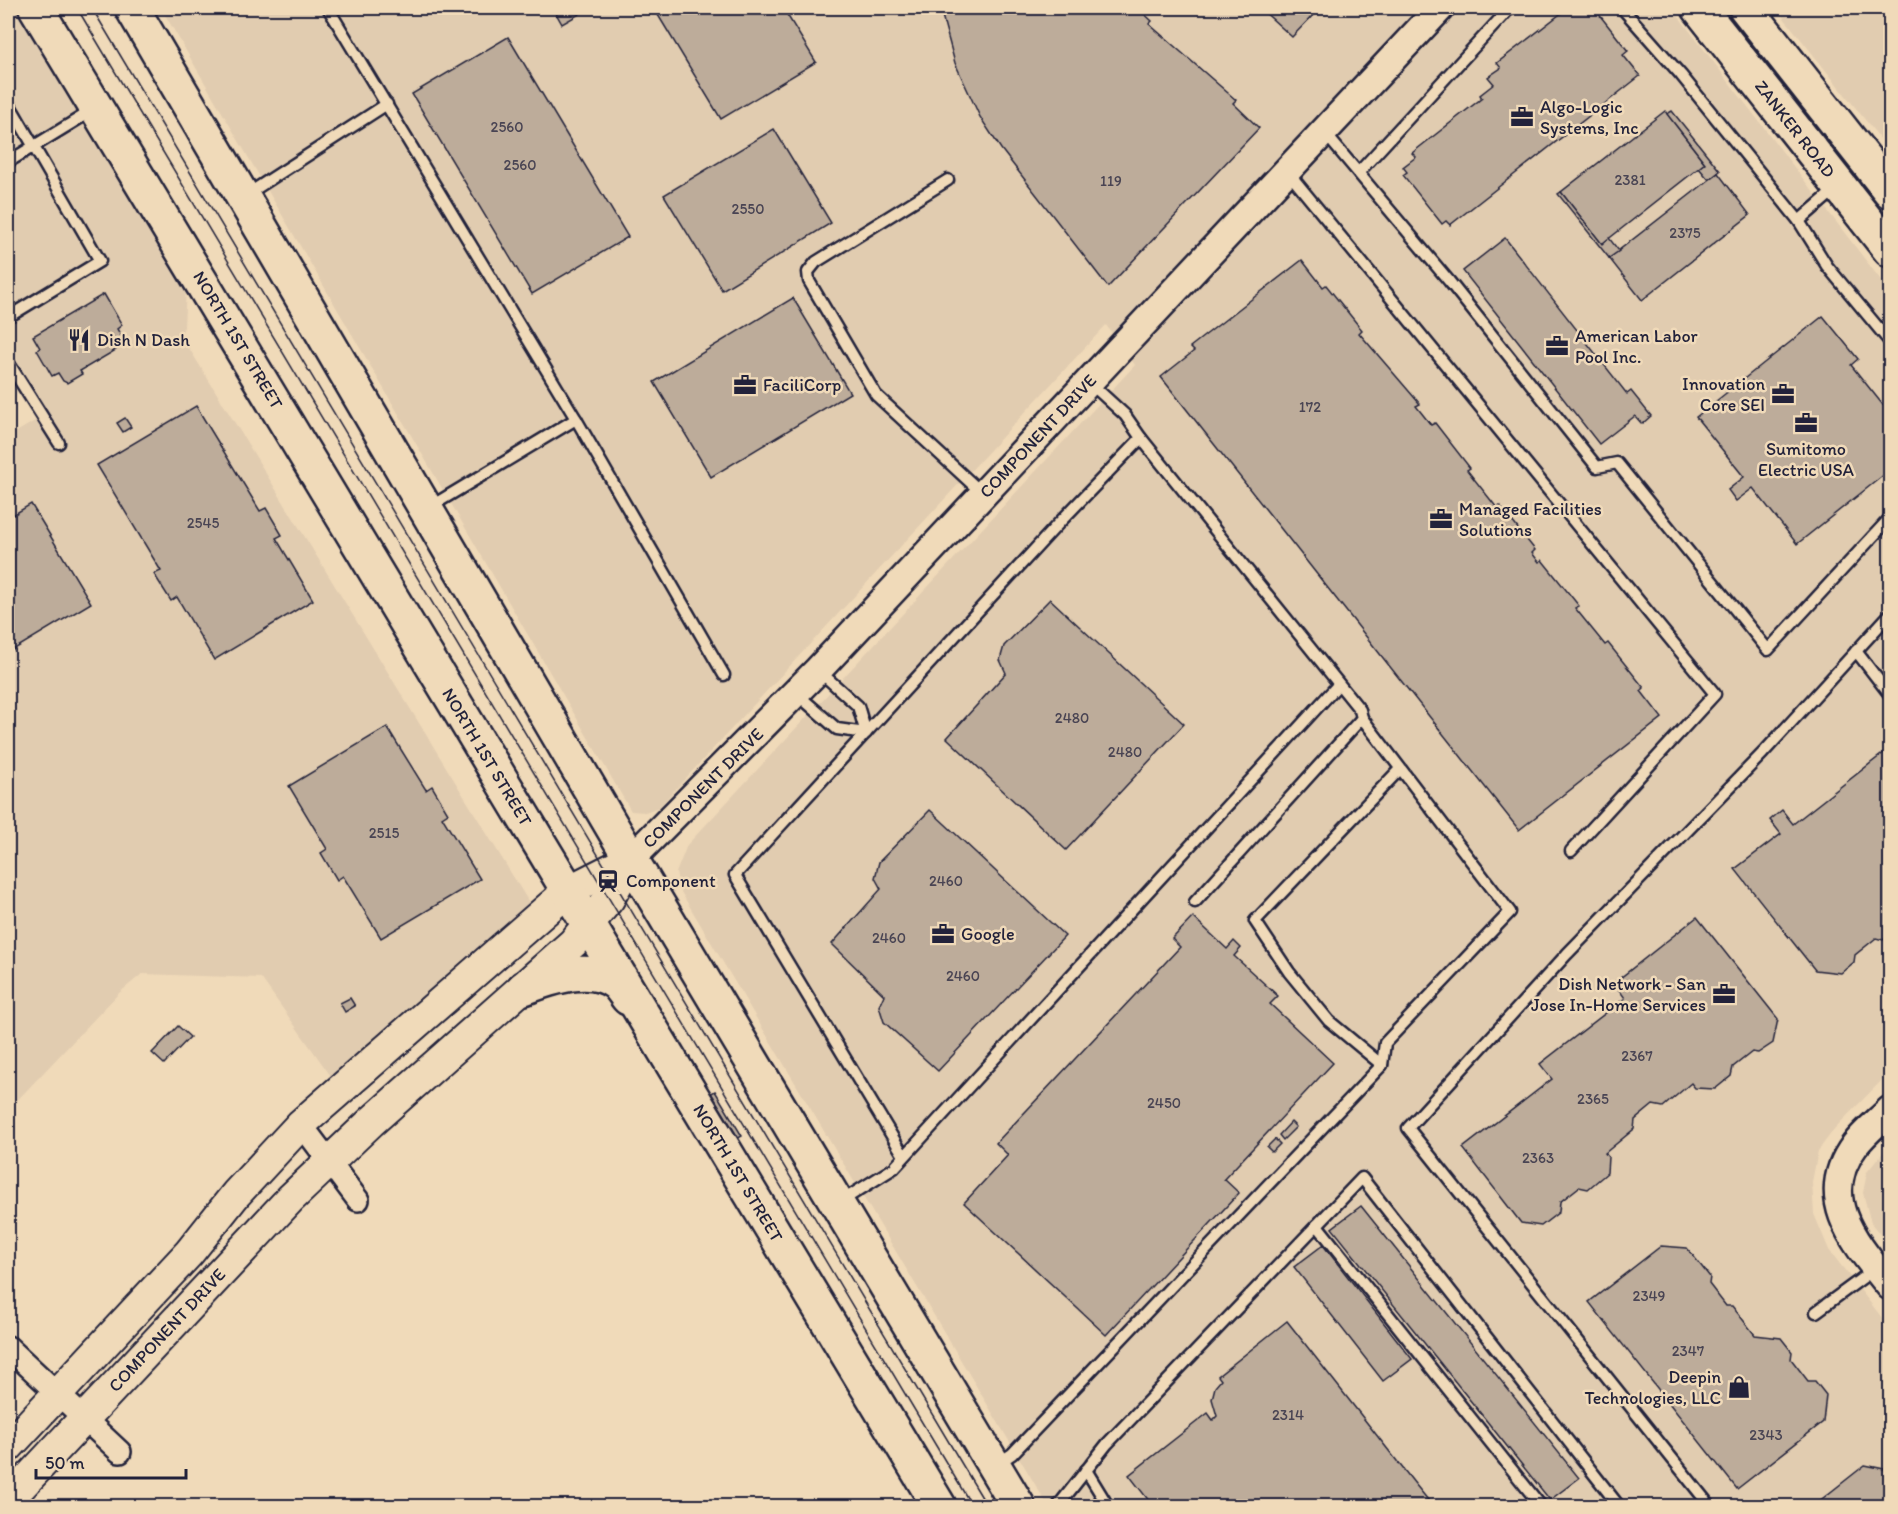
<svg xmlns="http://www.w3.org/2000/svg" width="1898" height="1514" font-family="Itim,sans-serif">
  <style>
    .built { fill: #e1ccb0 }
    .building { fill: #bdac9a; stroke: #22223b; stroke-width: 1.5 }
    .lines { fill: none; stroke-linecap: round; stroke-linejoin: round }
    .service-casing { stroke: #22223b; stroke-width: 15 }
    .minor-casing { stroke: #22223b; stroke-width: 26 }
    .tertiary-casing { stroke: #22223b; stroke-width: 32 }
    .secondary-casing { stroke: #22223b; stroke-width: 34 }
    .primary-casing { stroke: #22223b; stroke-width: 38 }
    .service { stroke: #f0dab9; stroke-width: 10 }
    .minor { stroke: #f0dab9; stroke-width: 21 }
    .tertiary { stroke: #f0dab9; stroke-width: 27 }
    .secondary { stroke: #f0dab9; stroke-width: 30 }
    .primary { stroke: #f0dab9; stroke-width: 33 }
    .tram { stroke: #22223b; stroke-width: 1.5 }
    .labels { text-anchor: middle; dominant-baseline: central; stroke-width: 5; stroke-linejoin: round; paint-order: stroke }
    .number-label { font-size: 15px; fill: #494453 }
    .poi-label { font-size: 18px; fill: #22223b; stroke: #f0dab9; text-anchor: start }
    .street-label { font-size: 18px; fill: #22223b; stroke: #f0dab9 }
  </style>
  <rect width="100%" height="100%" fill="#f0dab9"/>
  <filter id="ink" filterUnits="userSpaceOnUse"><feTurbulence type="fractalNoise" baseFrequency=".0167" numOctaves="2"/><feDisplacementMap in="SourceGraphic" scale="12" xChannelSelector="R" yChannelSelector="G"/><feConvolveMatrix kernelMatrix="1 2 1 2 8 2 1 2 1" color-interpolation-filters="sRGB"/></filter>
  <g filter="url(#ink)">
    <!-- built -->
    <g class="built">
      <path d="M 8,8 L 21,8 L 186,288 L 184,327 L 181,335 L 530,904 L 333,1079 L 261,978 L 142,974 L 119,993 L 8,1110 L 8,437 L 43,416 L 8,362 Z"/>
      <path d="M 161,8 L 1672,8 L 1890,292 L 1890,1072 L 1835,1128 L 1818,1151 L 1812,1182 L 1814,1214 L 1829,1250 L 1890,1328 L 1890,1506 L 1048,1506 L 681,892 L 676,873 L 687,845 L 1135,365 L 1106,325 L 659,807 L 645,812 L 631,811 Z"/>
      <path d="M 1776,8 L 1890,8 L 1890,151 Z"/>
      <path d="M 1890,1144 L 1890,1247 L 1871,1223 L 1863,1193 L 1867,1172 Z"/>
    </g>
    <!-- building -->
    <g class="building">
      <path d="M 553,8 L 590,8 L 562,24 Z"/>
      <path d="M 659,8 L 783,8 L 816,62 L 721,119 L 655,10 Z"/>
      <path d="M 940,8 L 1138,8 L 1152,21 L 1149,24 L 1236,100 L 1233,103 L 1259,128 L 1108,287 L 1001,149 L 980,117 L 955,63 Z"/>
      <path d="M 1260,8 L 1320,8 L 1292,37 Z"/>
      <path d="M 1568,8 L 1594,8 L 1628,51 L 1623,55 L 1640,76 L 1450,225 L 1446,221 L 1442,224 L 1403,175 L 1407,172 L 1403,167 L 1416,157 L 1412,153 L 1482,98 L 1480,95 L 1494,84 L 1488,77 L 1501,68 L 1497,63 Z"/>
      <path d="M 508,37 L 628,237 L 532,294 L 412,94 Z"/>
      <path d="M 1665,111 L 1705,163 L 1602,244 L 1561,192 Z"/>
      <path d="M 1672,111 L 1720,171 L 1709,180 L 1699,168 L 1705,163 L 1667,114 Z"/>
      <path d="M 774,129 L 831,223 L 722,290 L 664,195 Z"/>
      <path d="M 1718,173 L 1750,215 L 1642,300 L 1609,258 Z"/>
      <path d="M 1561,192 L 1602,244 L 1609,238 L 1619,251 L 1609,258 L 1558,194 Z"/>
      <path d="M 1505,238 L 1627,394 L 1631,391 L 1651,416 L 1642,424 L 1635,416 L 1599,444 L 1463,271 Z"/>
      <path d="M 1302,260 L 1323,287 L 1326,285 L 1362,330 L 1359,333 L 1420,404 L 1416,406 L 1431,425 L 1435,423 L 1470,468 L 1467,470 L 1497,508 L 1500,506 L 1535,550 L 1532,553 L 1539,562 L 1542,560 L 1579,606 L 1575,608 L 1605,645 L 1608,643 L 1644,688 L 1641,691 L 1662,718 L 1519,830 L 1161,377 L 1194,351 L 1190,347 Z"/>
      <path d="M 104,294 L 122,325 L 117,329 L 126,344 L 80,371 L 82,374 L 67,383 L 63,381 L 58,373 L 52,376 L 37,350 L 40,348 L 33,336 Z"/>
      <path d="M 793,298 L 850,393 L 711,477 L 654,382 Z"/>
      <path d="M 1823,316 L 1858,359 L 1851,365 L 1883,405 L 1890,401 L 1890,470 L 1797,544 L 1753,488 L 1736,501 L 1728,490 L 1744,477 L 1696,417 Z"/>
      <path d="M 196,406 L 260,511 L 266,508 L 282,535 L 276,538 L 313,600 L 214,660 L 177,597 L 171,601 L 154,574 L 161,571 L 97,465 Z"/>
      <path d="M 125,418 L 131,427 L 123,432 L 117,423 Z"/>
      <path d="M 31,504 L 91,603 L 8,653 L 8,518 Z"/>
      <path d="M 1050,599 L 1184,724 L 1066,850 L 947,738 L 1006,673 L 1000,660 L 1004,646 Z"/>
      <path d="M 387,727 L 426,790 L 432,786 L 448,813 L 442,817 L 480,879 L 381,938 L 343,876 L 337,880 L 321,853 L 327,849 L 289,786 Z"/>
      <path d="M 1890,748 L 1890,934 L 1883,940 L 1876,938 L 1855,955 L 1854,962 L 1841,973 L 1815,970 L 1735,869 L 1781,834 L 1770,820 L 1782,810 L 1793,824 Z"/>
      <path d="M 930,810 L 1065,936 L 938,1071 L 884,1022 L 879,1006 L 884,995 L 832,944 L 881,889 L 875,878 L 879,862 Z"/>
      <path d="M 1193,917 L 1227,949 L 1234,941 L 1241,948 L 1234,956 L 1278,996 L 1270,1004 L 1333,1063 L 1224,1179 L 1239,1193 L 1106,1335 L 964,1203 L 1008,1155 L 996,1143 L 1180,947 L 1172,939 Z"/>
      <path d="M 1697,917 L 1778,1019 L 1773,1043 L 1758,1053 L 1752,1052 L 1733,1067 L 1731,1076 L 1715,1089 L 1695,1088 L 1691,1083 L 1663,1107 L 1653,1105 L 1635,1120 L 1634,1129 L 1605,1153 L 1608,1157 L 1607,1173 L 1588,1189 L 1579,1187 L 1560,1202 L 1559,1212 L 1541,1226 L 1521,1223 L 1463,1148 L 1552,1079 L 1540,1064 L 1625,998 L 1614,983 Z"/>
      <path d="M 350,998 L 355,1006 L 345,1012 L 340,1003 Z"/>
      <path d="M 178,1026 L 190,1037 L 164,1064 L 152,1053 Z"/>
      <path d="M 715,1091 L 742,1136 L 735,1140 L 708,1095 Z"/>
      <path d="M 1291,1122 L 1296,1127 L 1283,1140 L 1279,1135 Z"/>
      <path d="M 1275,1139 L 1280,1144 L 1272,1152 L 1267,1147 Z"/>
      <path d="M 1361,1206 L 1579,1478 L 1550,1500 L 1332,1228 Z"/>
      <path d="M 1323,1245 L 1412,1359 L 1383,1381 L 1294,1267 Z"/>
      <path d="M 1661,1246 L 1687,1248 L 1710,1277 L 1709,1284 L 1726,1306 L 1732,1306 L 1755,1335 L 1781,1338 L 1792,1352 L 1791,1359 L 1808,1381 L 1815,1381 L 1826,1395 L 1823,1422 L 1737,1489 L 1589,1302 Z"/>
      <path d="M 1287,1321 L 1415,1484 L 1433,1506 L 1153,1506 L 1129,1475 L 1208,1413 L 1213,1420 L 1217,1416 L 1212,1399 L 1215,1387 L 1221,1380 L 1218,1376 Z"/>
      <path d="M 1865,1465 L 1884,1469 L 1890,1478 L 1890,1506 L 1813,1506 Z"/>
    </g>
    <g class="lines">
      <!-- service casing -->
      <g class="service-casing">
        <g id="service">
          <path d="M 328,8 L 576,419 L 724,675"/>
          <path d="M 1622,8 L 1681,75 L 1799,221 L 1827,266 L 1890,342"/>
          <path d="M 8,102 L 100,261 L 8,317"/>
          <path d="M 1324,132 L 1449,281 L 1597,467 L 1617,463 L 1768,650 L 1890,518"/>
          <path d="M 8,162 L 93,110"/>
          <path d="M 1287,171 L 1715,694 L 1571,851"/>
          <path d="M 1359,172 L 1510,8"/>
          <path d="M 948,180 L 816,262 L 808,272 L 809,281 L 876,395 L 983,494"/>
          <path d="M 246,195 L 387,104"/>
          <path d="M 1799,221 L 1837,188"/>
          <path d="M 8,362 L 59,443"/>
          <path d="M 1089,382 L 1125,415 L 1141,438 L 1360,710 L 1362,718 L 1195,902"/>
          <path d="M 428,508 L 576,419"/>
          <path d="M 1856,651 L 1890,695"/>
          <path d="M 797,694 L 837,729 L 866,733 L 858,706 L 818,670"/>
          <path d="M 1382,1065 L 1329,1021 L 1289,972 L 1255,921 L 1400,769"/>
          <path d="M 904,1156 L 735,875 L 1059,523 L 1141,438"/>
          <path d="M 840,1202 L 894,1168 L 1338,685"/>
          <path d="M 1317,1225 L 1541,1506"/>
          <path d="M 1816,1312 L 1876,1268"/>
          <path d="M 997,1464 L 1012,1454 L 1382,1065 L 1385,1043 L 1510,912 L 1362,718"/>
          <path d="M 1086,1470 L 1108,1506"/>
          <path d="M 1058,1506 L 1107,1444 L 1362,1178 L 1619,1506"/>
          <path d="M 1710,1506 L 1408,1128 L 1567,954 L 1763,753 L 1890,614"/>
        </g>
      </g>
      <!-- minor casing -->
      <g class="minor-casing">
        <g id="minor">
          <path d="M 301,1124 L 358,1200"/>
          <path d="M 8,1347 L 120,1452"/>
        </g>
      </g>
      <!-- tertiary casing -->
      <g class="tertiary-casing">
        <g id="tertiary">
          <path d="M 631,859 L 818,670 L 1440,8"/>
          <path d="M 1890,1110 C 1879,1121 1865,1132 1855,1145 C 1814,1199 1857,1245 1890,1286"/>
        </g>
      </g>
      <!-- secondary casing -->
      <g class="secondary-casing">
        <g id="secondary">
          <path d="M 8,1447 L 189,1253 L 236,1194 L 301,1124 L 568,891 L 631,859"/>
          <path d="M 8,1500 L 291,1198 L 371,1122 L 573,943 L 609,899 L 631,859"/>
        </g>
      </g>
      <!-- primary casing -->
      <g class="primary-casing">
        <g id="primary">
          <path d="M 36,8 L 939,1506"/>
          <path d="M 132,8 L 631,859 L 1018,1506"/>
          <path d="M 1699,8 L 1890,250"/>
          <path d="M 1746,8 L 1890,191"/>
          <path d="M 524,988 C 549,978 591,963 616,983 C 620,986 624,993 628,998"/>
        </g>
      </g>
      <!-- service -->
      <use href="#service" class="service"/>
      <!-- minor -->
      <use href="#minor" class="minor"/>
      <!-- tertiary -->
      <use href="#tertiary" class="tertiary"/>
      <!-- secondary -->
      <use href="#secondary" class="secondary"/>
      <!-- primary -->
      <use href="#primary" class="primary"/>
      <!-- tram -->
      <g class="tram">
        <path d="M 77,8 L 972,1506"/>
        <path d="M 92,8 L 987,1506"/>
      </g>
    </g>
  </g>
  <!-- icons -->
  <defs>
    <g id="office-bare" transform="scale(1.8)"><path d="M-6-3h4V-5.5h4V-3h4V5H-6ZM-1-4.5V-3h2v-1.5ZM-6 0V1H6V0Z" fill="#22223b" stroke="#f0dab9" stroke-width="2.5" paint-order="stroke"/></g>
    <g id="restaurant-bare" transform="scale(1.8)"><path d="M-5-6h1v4h1v-4h1v4h1v-4h1v5L-1.5 .5V6h-2V.5L-5-1ZM5-6V6H3V1.5H1.5Q1.5-4 5-6Z" fill="#22223b" stroke="#f0dab9" stroke-width="2.5" paint-order="stroke"/></g>
    <g id="station-bare" transform="scale(1.8)"><path d="M-3-6H3Q5-6 5-4V2Q5 4 3 4L4.5 6H3L1.5 4h-3L-3 6H-4.5L-3 4Q-5 4-5 2V-4Q-5-6-3-6ZM-3.5-4v3h7v-3ZM-3.5 1v1.5H-2V1ZM2 1v1.5H3.5V1Z" fill="#22223b" stroke="#f0dab9" stroke-width="2.5" paint-order="stroke"/></g>
    <g id="shop-bare" transform="scale(1.8)"><path d="M-5-2.5h2.3a2.7 3.5 0 0 1 5.4 0H5L5.5 6h-11ZM-1.5-2.5h3a1.5 2.3 0 0 0-3 0Z" fill="#22223b" stroke="#f0dab9" stroke-width="2.5" paint-order="stroke"/></g>
  </defs>
  <g fill-rule="evenodd">
    <use href="#office-bare" x="1522" y="117"/>
    <use href="#restaurant-bare" x="79" y="340"/>
    <use href="#office-bare" x="1557" y="346"/>
    <use href="#office-bare" x="745" y="385"/>
    <use href="#office-bare" x="1783" y="394"/>
    <use href="#office-bare" x="1806" y="423"/>
    <use href="#office-bare" x="1441" y="519"/>
    <use href="#station-bare" x="608" y="881"/>
    <use href="#office-bare" x="943" y="934"/>
    <use href="#office-bare" x="1724" y="994"/>
    <use href="#shop-bare" x="1739" y="1387"/>
  </g>
  <g class="labels">
    <!-- number labels -->
    <g class="number-label">
      <text x="507" y="127">2560</text>
      <text x="520" y="165">2560</text>
      <text x="1630" y="180">2381</text>
      <text x="1111" y="181">119</text>
      <text x="748" y="209">2550</text>
      <text x="1685" y="233">2375</text>
      <text x="1310" y="407">172</text>
      <text x="203" y="523">2545</text>
      <text x="1072" y="718">2480</text>
      <text x="1125" y="752">2480</text>
      <text x="384" y="833">2515</text>
      <text x="946" y="881">2460</text>
      <text x="889" y="938">2460</text>
      <text x="963" y="976">2460</text>
      <text x="1637" y="1056">2367</text>
      <text x="1593" y="1099">2365</text>
      <text x="1164" y="1103">2450</text>
      <text x="1538" y="1158">2363</text>
      <text x="1649" y="1296">2349</text>
      <text x="1688" y="1351">2347</text>
      <text x="1288" y="1415">2314</text>
      <text x="1766" y="1435">2343</text>
    </g>
    <!-- poi labels -->
    <g class="poi-label">
      <text x="1540" y="107">Algo-Logic<tspan x="1540" dy="21">Systems, Inc</tspan></text>
      <text x="1575" y="336">American Labor<tspan x="1575" dy="21">Pool Inc.</tspan></text>
      <text x="97" y="340">Dish N Dash</text>
      <text x="1765" y="384" text-anchor="end">Innovation<tspan x="1765" dy="21">Core SEI</tspan></text>
      <text x="763" y="385">FaciliCorp</text>
      <text x="1806" y="449" text-anchor="middle">Sumitomo<tspan x="1806" dy="21">Electric USA</tspan></text>
      <text x="1459" y="509">Managed Facilities<tspan x="1459" dy="21">Solutions</tspan></text>
      <text x="626" y="881">Component</text>
      <text x="961" y="934">Google</text>
      <text x="1706" y="984" text-anchor="end">Dish Network - San<tspan x="1706" dy="21">Jose In-Home Services</tspan></text>
      <text x="1721" y="1377" text-anchor="end">Deepin<tspan x="1721" dy="21">Technologies, LLC</tspan></text>
    </g>
    <!-- street labels -->
    <g class="street-label">
      <text transform="translate(1795 129) rotate(52)">ZANKER ROAD</text>
      <text transform="translate(238 340) rotate(59)">NORTH 1ST STREET</text>
      <text transform="translate(1038 436) rotate(-47)">COMPONENT DRIVE</text>
      <text transform="translate(487 757) rotate(59)">NORTH 1ST STREET</text>
      <text transform="translate(703 788) rotate(-45)">COMPONENT DRIVE</text>
      <text transform="translate(738 1173) rotate(59)">NORTH 1ST STREET</text>
      <text transform="translate(167 1330) rotate(-47)">COMPONENT DRIVE</text>
    </g>
  </g>
  <!-- margin -->
  <rect width="1898" height="1514" fill="none" stroke="#f0dab9" stroke-width="30"/>
  <rect x="15" y="15" width="1868" height="1484" fill="none" stroke="#22223b" stroke-width="2" filter="url(#ink)"/>
  <!-- scale -->
  <path d="M36 1469v9h150v-9" fill="none" stroke="#22223b" stroke-width="3"/>
  <text x="45" y="1469" font-size="18" fill="#22223b" stroke="#f0dab9" stroke-width="4.5" paint-order="stroke">50 m</text>
</svg>
